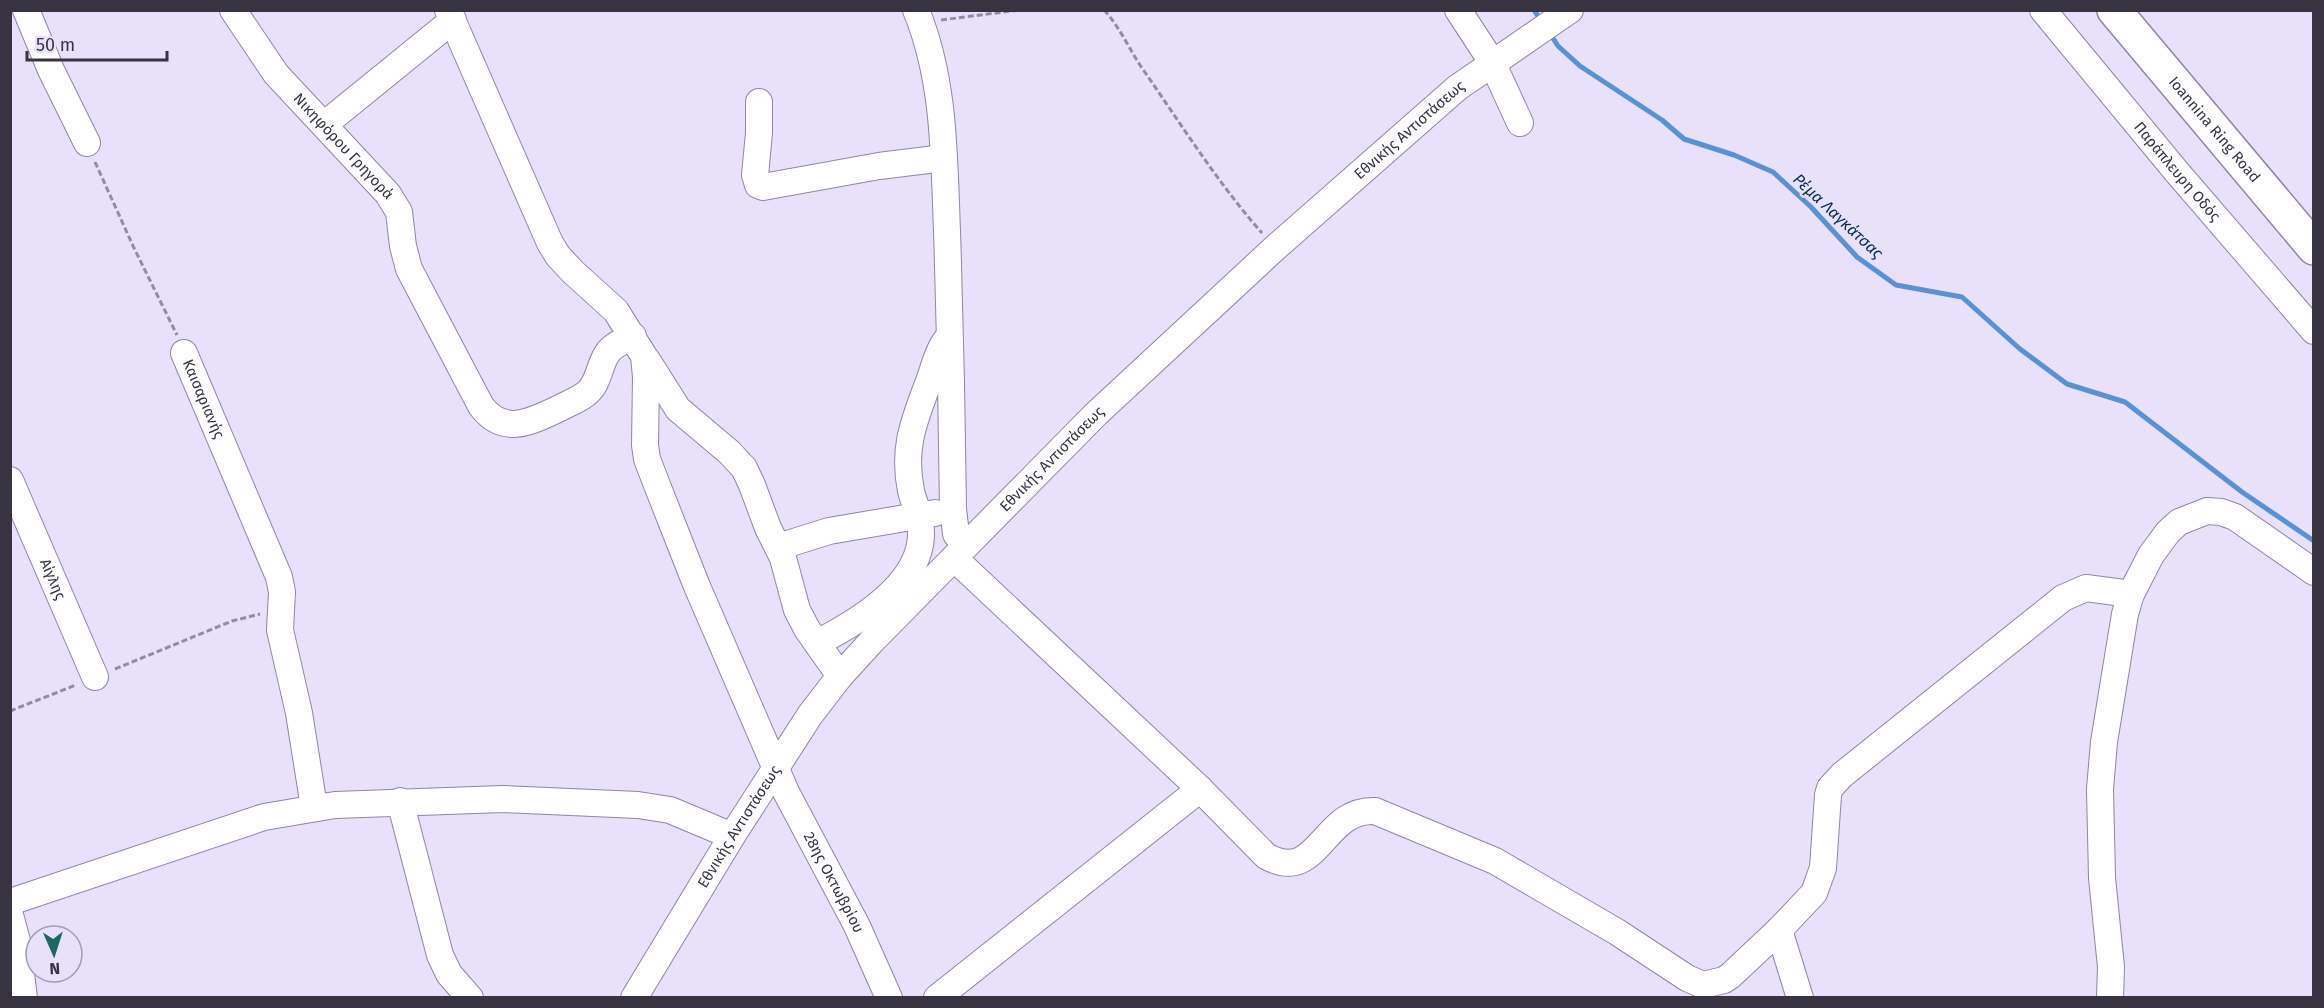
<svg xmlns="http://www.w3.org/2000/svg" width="2324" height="1008" font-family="'Fira Sans',sans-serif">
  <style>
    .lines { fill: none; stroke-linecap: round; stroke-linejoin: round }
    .stream { stroke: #5891d6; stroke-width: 5 }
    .minor-casing { stroke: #9086a6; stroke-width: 28 }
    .highway-casing { stroke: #9086a6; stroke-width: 36 }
    .path { stroke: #938ca1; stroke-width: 3; stroke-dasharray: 6 3; stroke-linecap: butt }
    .minor { stroke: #fff; stroke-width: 26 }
    .highway { stroke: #fff; stroke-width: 33 }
    .labels { text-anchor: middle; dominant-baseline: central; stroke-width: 4.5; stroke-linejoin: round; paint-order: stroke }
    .street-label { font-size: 15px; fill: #373340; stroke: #e9e0fc }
    .water-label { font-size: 16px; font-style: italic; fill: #022b57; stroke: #e9e0fc }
  </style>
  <rect width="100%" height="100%" fill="#e9e0fc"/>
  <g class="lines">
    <!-- stream -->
    <g class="stream">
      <path d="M 1534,10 L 1542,22"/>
      <path d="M 1549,32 L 1558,46 L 1580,66 L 1662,120 L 1684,139 L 1734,155 L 1773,172 L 1811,207 L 1857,257 L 1896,285 L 1962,297 L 2020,349 L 2067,384 L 2125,402 L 2242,492 L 2314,541"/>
    </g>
    <!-- minor casing -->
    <g class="minor-casing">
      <g id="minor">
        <path d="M 26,10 L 51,70 L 87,143"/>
        <path id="s1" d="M 233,10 L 276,74 L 388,194 L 399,212 L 403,246 L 409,269 L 481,406 C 504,437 532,421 560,408 C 569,403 581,399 588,392 C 600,381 599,363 609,351 C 615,344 625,340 633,336"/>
        <path id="s2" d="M 448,10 L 550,243 L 558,256 L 573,272 L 616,311 L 644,356 L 646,377 L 645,445 L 647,459 L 657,485 L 696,584 L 786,792 L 857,926 L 889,998"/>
        <path d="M 916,10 C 945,80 944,157 947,231 C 950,324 952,416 953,509 L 956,534 L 965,546"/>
        <path d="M 1458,10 L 1492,62 L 1520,123"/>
        <path id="s3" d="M 2043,10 L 2176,171 L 2314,331"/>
        <path d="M 759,102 L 759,133 L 755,175 L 758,185 L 763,187 L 879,166 L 944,158"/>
        <path d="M 325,124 L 453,20"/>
        <path id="s4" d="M 184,353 L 279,577 L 282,592 L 280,630 L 299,713 L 314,807"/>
        <path d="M 647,360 L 678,409 L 729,452 L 744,468 L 752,485 L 768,528 L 783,558 L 797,610 L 807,629 L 840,676"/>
        <path id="s5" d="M 10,480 L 95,677"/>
        <path d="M 778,547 L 829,531 L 935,513"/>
        <path d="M 817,643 C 856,623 919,586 921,536 C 922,521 915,506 911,491 C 903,451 912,426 926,389 C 933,373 936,353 947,339"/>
        <path d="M 1200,789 L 1266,856 C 1319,886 1322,808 1375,811 L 1495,861 L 1617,932 L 1687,978 L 1703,985 L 1724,980 L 1730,976 L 1779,930 L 1814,893 L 1823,868 L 1828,795 L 1830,788 L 1842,775 L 2063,598 L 2086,588 L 2131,594"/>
        <path d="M 400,801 L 440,955 L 449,974 L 470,998"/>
        <path d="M 10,902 L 264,817 L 335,805 L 503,799 L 638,805 L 670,810 L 732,836"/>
        <path d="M 10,915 L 17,941 L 24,998"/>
        <path d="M 1779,930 L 1800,998"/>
        <path id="s6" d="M 634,998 L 732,836 L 810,715 L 840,676 L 872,641 L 1096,414 L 1275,248 L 1457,88 L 1570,10"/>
        <path d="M 937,998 L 1200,789 L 954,558"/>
        <path d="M 2110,998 L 2111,967 L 2102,878 L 2100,789 L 2104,742 L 2125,614 L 2131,594 L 2151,555 L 2168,532 L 2179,522 L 2207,511 L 2221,512 L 2235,517 L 2314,572"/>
      </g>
    </g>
    <!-- highway casing -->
    <g class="highway-casing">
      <g id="highway">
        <path id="s7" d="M 2114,10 L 2314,248"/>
      </g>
    </g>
    <!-- path -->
    <g class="path">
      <path d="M 1104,10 C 1120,27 1129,49 1142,68 C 1181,124 1217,182 1262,233"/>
      <path d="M 941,20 L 1020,10"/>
      <path d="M 95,162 L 134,248 L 177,335"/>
      <path d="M 115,669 L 232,621 L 260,614"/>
      <path d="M 10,711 L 76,685"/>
    </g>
    <!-- minor -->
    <use href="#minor" class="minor"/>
    <!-- highway -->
    <use href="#highway" class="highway"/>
  </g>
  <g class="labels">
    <!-- street labels -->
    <g class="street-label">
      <text stroke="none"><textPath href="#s7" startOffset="156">Ioannina Ring Road</textPath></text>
      <text stroke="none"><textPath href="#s6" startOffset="1172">Εθνικής Αντιστάσεως</textPath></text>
      <text stroke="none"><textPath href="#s1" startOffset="176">Νικηφόρου Γρηγορά</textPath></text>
      <text stroke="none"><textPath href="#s3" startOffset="210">Παράπλευρη Οδός</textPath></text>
      <text stroke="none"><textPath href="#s4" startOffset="50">Καισαριανής</textPath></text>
      <text stroke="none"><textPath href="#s6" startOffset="686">Εθνικής Αντιστάσεως</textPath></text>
      <text stroke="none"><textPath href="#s5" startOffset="108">Αίγλης</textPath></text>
      <text stroke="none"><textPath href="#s6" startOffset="201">Εθνικής Αντιστάσεως</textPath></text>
      <text stroke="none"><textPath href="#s2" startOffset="969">28ης Οκτωβρίου</textPath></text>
    </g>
    <!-- water labels -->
    <g class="water-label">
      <text transform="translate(1838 216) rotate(43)">Ρέμα Λαγκάτσας</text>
    </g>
  </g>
  <!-- border -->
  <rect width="2324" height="1008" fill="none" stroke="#373340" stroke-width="24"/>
  <!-- north arrow -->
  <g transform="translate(54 954) rotate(177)"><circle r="28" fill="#e9e0fc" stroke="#a29bb1" stroke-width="1.5"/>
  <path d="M0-4.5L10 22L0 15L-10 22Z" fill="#1e6862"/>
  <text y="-9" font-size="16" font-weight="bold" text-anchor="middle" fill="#373340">N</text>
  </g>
  <!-- scale -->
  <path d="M27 51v9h140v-9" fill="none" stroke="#373340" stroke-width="3"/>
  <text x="36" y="51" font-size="18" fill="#373340" stroke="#e9e0fc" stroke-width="4.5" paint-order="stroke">50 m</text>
</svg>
